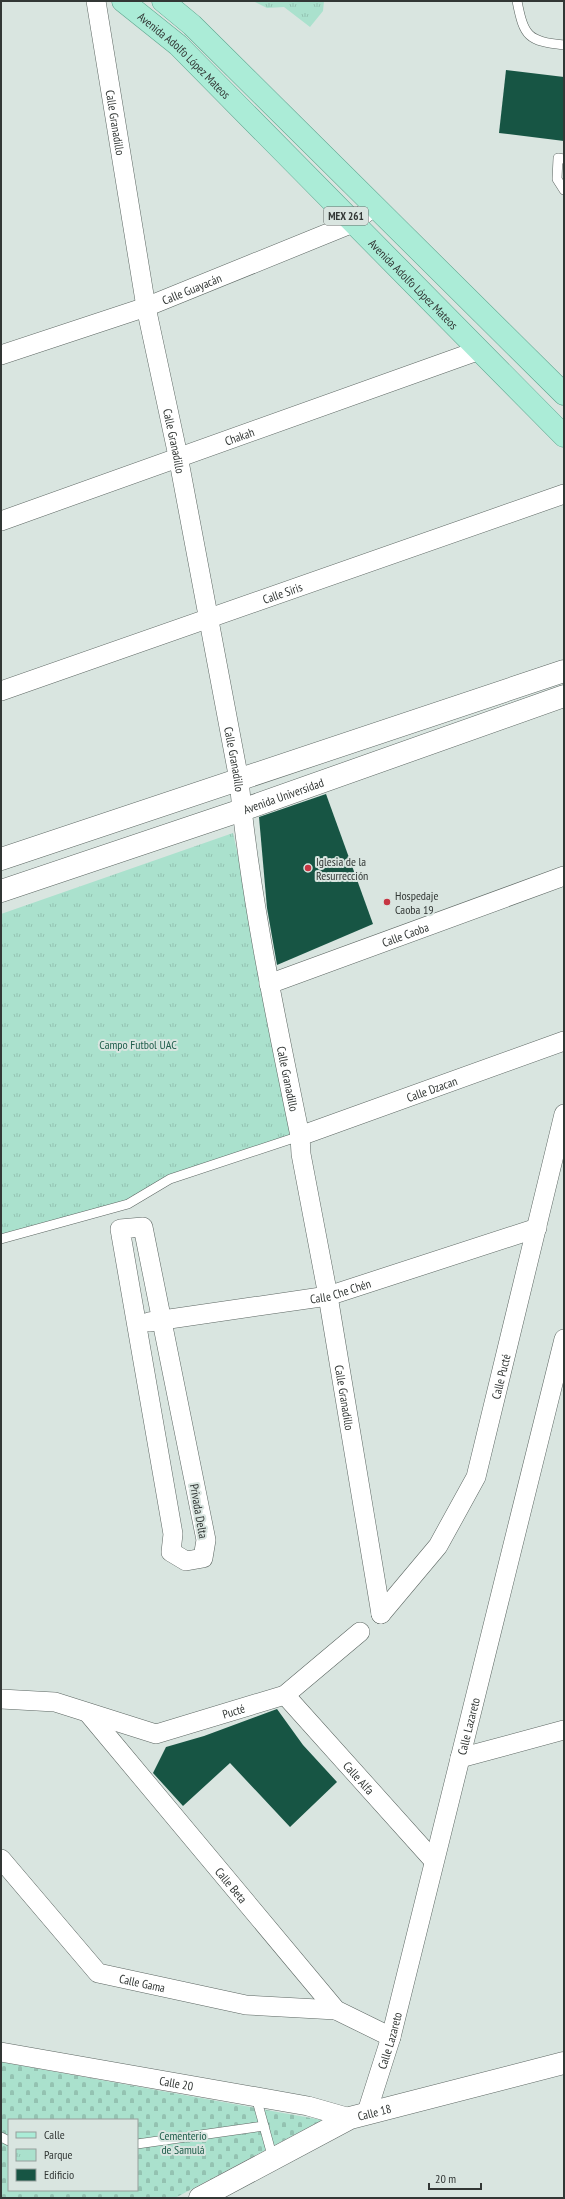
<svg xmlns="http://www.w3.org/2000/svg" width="565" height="2199" font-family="'PT Sans Narrow',sans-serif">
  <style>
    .cemetery { fill: url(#cemetery-stones); fill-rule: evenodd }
    .park { fill: url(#park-tufts) }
    .building { fill: #175544 }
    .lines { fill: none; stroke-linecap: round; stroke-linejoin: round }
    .lane-casing { stroke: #5c6662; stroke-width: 10 }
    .street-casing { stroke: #5c6662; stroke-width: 20 }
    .secondary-casing { stroke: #5c6662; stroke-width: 23 }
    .primary-casing { stroke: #5ca48d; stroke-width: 23 }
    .lane { stroke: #fff; stroke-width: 9 }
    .street { stroke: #fff; stroke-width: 19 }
    .secondary { stroke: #fff; stroke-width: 22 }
    .primary { stroke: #abecd7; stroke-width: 22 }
    .poi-dot { fill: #c63643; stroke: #d9e5e0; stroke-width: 1.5 }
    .labels { text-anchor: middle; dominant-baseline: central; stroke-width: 4; stroke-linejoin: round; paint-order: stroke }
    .shield { fill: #d9e5e0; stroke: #646b68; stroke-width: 1 }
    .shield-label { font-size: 11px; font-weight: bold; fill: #323735 }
    .street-label { font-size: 12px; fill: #323735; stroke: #d9e5e0 }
    .poi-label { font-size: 12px; fill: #323735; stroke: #d9e5e0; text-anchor: start }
    .park-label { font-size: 12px; fill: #215f4d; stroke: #d9e5e0 }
  </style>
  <defs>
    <pattern id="cemetery-stones" width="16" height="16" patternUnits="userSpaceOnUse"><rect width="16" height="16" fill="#aae1cd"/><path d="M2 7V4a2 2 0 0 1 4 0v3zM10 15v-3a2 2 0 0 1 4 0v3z" fill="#93c2b1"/></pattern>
    <pattern id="park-tufts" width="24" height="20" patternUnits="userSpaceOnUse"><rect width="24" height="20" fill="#aae1cd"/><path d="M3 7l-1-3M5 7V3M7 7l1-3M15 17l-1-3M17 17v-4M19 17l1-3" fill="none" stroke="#93c2b1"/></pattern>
  </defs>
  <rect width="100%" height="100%" fill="#d9e5e0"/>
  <!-- cemetery -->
  <path class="cemetery" d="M 1,2062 L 322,2120 L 175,2198 L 1,2198 ZM 9,2120 L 137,2120 L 137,2190 L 9,2190 Z"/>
  <!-- park -->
  <g class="park">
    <path d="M 253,1 L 324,1 L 323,11 L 310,27 L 284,7 L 267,8 Z"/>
    <path d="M 233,833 L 300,1136 L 170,1179 L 128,1204 L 1,1239 L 1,914 Z"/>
  </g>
  <!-- building -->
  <g class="building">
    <path d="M 506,70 L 564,77 L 564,141 L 499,133 Z"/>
    <path d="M 326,794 L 373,924 L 277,965 L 267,908 L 259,817 Z"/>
    <path d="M 277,1709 L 303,1745 L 337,1782 L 290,1827 L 230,1763 L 183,1806 L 153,1773 L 166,1747 L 204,1736 Z"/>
  </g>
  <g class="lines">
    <!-- lane casing -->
    <g class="lane-casing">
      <g id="lane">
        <path d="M 517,1 C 524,37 528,41 564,45"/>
        <path d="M 564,159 L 558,158 L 557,179 L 564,190"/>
        <path d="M 1,1239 L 128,1204 L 170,1179 L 300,1136"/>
        <path d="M 256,2097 L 273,2159"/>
        <path d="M 1,2137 L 9,2141"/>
        <path d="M 137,2144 L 264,2126"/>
      </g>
    </g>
    <!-- street casing -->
    <g class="street-casing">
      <g id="street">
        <path id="s1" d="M 96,1 L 146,307 L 178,456 L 239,780 C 250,898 276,1019 300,1136 L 301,1154 L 328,1296 L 381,1614"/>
        <path id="s2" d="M 1,355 L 146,307 L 353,223 L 374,206"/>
        <path id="s3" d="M 1,521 L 477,351"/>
        <path id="s4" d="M 1,691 L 564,494"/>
        <path id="s5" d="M 269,984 L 564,876"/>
        <path id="s6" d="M 300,1136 L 564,1041"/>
        <path d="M 143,1227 L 206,1540 L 203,1558 L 186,1561 L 171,1552 L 173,1534 L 120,1229 Z"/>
        <path id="s7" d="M 149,1322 L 328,1296 L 537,1228"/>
        <path id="s8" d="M 381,1614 L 438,1546 L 476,1477 L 564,1114"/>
        <path id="s9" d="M 285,1695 L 434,1861"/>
        <path id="s10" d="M 1,1699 L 55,1702 L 156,1734 L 285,1695 L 360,1632"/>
        <path id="s11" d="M 88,1713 L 336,2010 L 391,2037"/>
        <path d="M 460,1758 L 564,1730"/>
        <path id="s12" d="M 1,1859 L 98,1973 L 246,2005 L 336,2010"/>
        <path id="s13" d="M 1,2052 L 308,2106 L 350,2118"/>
        <path id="s14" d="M 367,2112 L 391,2037 L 564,1339"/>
      </g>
    </g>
    <!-- secondary casing -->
    <g class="secondary-casing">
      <g id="secondary">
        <path d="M 1,859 L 564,671"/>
        <path id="s15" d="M 1,891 L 242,810 L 564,696"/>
        <path id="s16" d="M 200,2198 L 350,2118 L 564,2063"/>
      </g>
    </g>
    <!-- primary casing -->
    <g class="primary-casing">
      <g id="primary">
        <path id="s17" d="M 123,1 L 178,45 L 564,436"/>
        <path d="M 163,1 L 192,25 L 564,394"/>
      </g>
    </g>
    <!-- lane -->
    <use href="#lane" class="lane"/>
    <!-- street -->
    <use href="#street" class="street"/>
    <!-- secondary -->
    <use href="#secondary" class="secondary"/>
    <!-- primary -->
    <use href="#primary" class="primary"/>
  </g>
  <!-- markers -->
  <g class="poi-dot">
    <circle cx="308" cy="868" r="4"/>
    <circle cx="387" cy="902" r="4"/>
  </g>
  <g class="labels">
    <!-- shield labels -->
    <rect class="shield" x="324" y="207" width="44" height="18" rx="3"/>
    <g class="shield-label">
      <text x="346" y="216">MEX 261</text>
    </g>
    <!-- street labels -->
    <g class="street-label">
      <text stroke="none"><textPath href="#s17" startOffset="82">Avenida Adolfo López Mateos</textPath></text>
      <text stroke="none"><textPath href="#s1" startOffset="123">Calle Granadillo</textPath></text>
      <text stroke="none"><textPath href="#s17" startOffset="406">Avenida Adolfo López Mateos</textPath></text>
      <text stroke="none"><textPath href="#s2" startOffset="202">Calle Guayacán</textPath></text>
      <text stroke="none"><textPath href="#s3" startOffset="253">Chakah</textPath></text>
      <text stroke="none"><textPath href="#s1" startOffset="447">Calle Granadillo</textPath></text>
      <text stroke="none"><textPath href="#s4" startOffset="298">Calle Siris</textPath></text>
      <text stroke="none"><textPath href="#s1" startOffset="771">Calle Granadillo</textPath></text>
      <text stroke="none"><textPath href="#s15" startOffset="298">Avenida Universidad</textPath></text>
      <text stroke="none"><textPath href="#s5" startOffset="145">Calle Caoba</textPath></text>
      <text stroke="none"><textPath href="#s1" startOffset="1095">Calle Granadillo</textPath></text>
      <text stroke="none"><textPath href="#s6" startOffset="140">Calle Dzacan</textPath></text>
      <text stroke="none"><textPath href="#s7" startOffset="194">Calle Che Chén</textPath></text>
      <text stroke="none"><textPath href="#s8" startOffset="271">Calle Pucté</textPath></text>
      <text stroke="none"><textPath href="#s1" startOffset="1419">Calle Granadillo</textPath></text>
      <text transform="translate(199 1511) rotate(80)">Privada Delta</text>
      <text stroke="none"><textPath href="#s10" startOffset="241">Pucté</textPath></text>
      <text stroke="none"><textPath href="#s14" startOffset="399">Calle Lazareto</textPath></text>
      <text stroke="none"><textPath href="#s9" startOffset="111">Calle Alfa</textPath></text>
      <text stroke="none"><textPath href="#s11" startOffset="224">Calle Beta</textPath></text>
      <text stroke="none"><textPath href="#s12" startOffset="195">Calle Gama</textPath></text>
      <text stroke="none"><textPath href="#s14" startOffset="75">Calle Lazareto</textPath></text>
      <text stroke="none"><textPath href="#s13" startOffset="178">Calle 20</textPath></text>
      <text stroke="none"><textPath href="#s16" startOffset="195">Calle 18</textPath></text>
    </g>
    <!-- poi labels -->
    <g class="poi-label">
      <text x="316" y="861">Iglesia de la<tspan x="316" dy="14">Resurrección</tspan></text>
      <text x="395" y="895">Hospedaje<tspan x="395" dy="14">Caoba 19</tspan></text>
    </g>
    <!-- park labels -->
    <g class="park-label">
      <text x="138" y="1044">Campo Futbol UAC</text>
      <text x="183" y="2135">Cementerio<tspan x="183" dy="14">de Samulá</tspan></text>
    </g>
  </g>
  <!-- border -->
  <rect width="565" height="2199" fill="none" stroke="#323735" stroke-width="4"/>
  <!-- legend -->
  <rect x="8" y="2119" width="130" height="72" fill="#d9e5e0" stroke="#969f9c"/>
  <rect x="16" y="2132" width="20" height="6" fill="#abecd7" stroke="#969f9c"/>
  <text x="44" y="2139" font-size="12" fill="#323735">Calle</text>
  <rect x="16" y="2149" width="20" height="12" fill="url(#park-tufts)" stroke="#969f9c"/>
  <text x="44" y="2159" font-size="12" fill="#323735">Parque</text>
  <rect x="16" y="2169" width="20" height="12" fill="#175544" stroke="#969f9c"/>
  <text x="44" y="2179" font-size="12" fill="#323735">Edificio</text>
  <!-- scale -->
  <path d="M429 2183v6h52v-6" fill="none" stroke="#323735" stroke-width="2"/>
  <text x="435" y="2183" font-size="12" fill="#323735" stroke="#d9e5e0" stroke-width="3" paint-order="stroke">20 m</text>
</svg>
